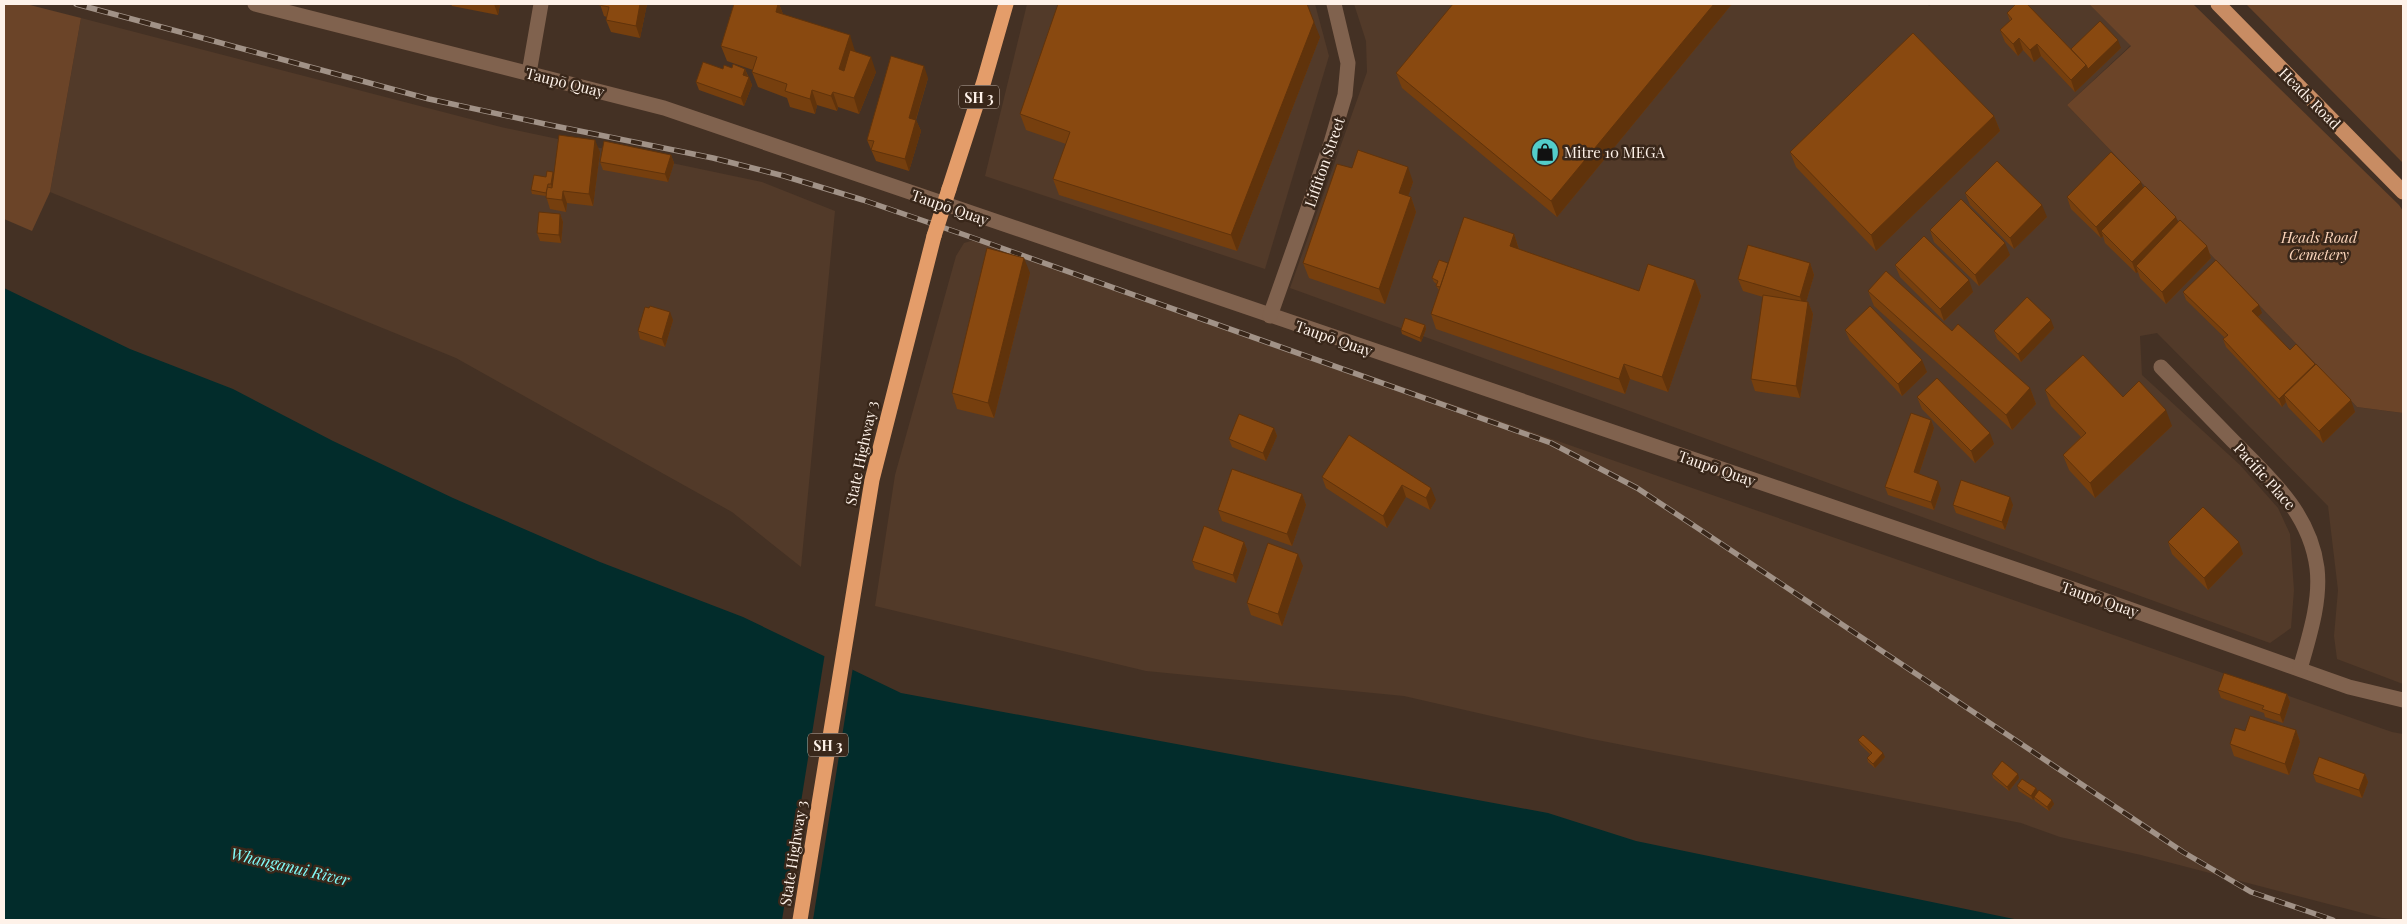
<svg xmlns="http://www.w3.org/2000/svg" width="2407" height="924" font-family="'Playfair Display',serif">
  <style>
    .built { fill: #523a29 }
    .green { fill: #6b4428 }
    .water { fill: #022c2b }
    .pier { fill: #443124 }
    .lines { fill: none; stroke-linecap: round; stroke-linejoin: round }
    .minor { stroke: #80624e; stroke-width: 15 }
    .major { stroke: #c88c63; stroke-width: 15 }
    .highway { stroke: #e49d6a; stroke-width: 15 }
    .rail-casing { stroke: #a19287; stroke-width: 5.5 }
    .rail { stroke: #39271a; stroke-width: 4; stroke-dasharray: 11; stroke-linecap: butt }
    .highway-bridge { stroke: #e49d6a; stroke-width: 15 }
    .wall { fill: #763f0e }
    .shaded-wall { fill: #60330b }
    .building { fill: #894910; stroke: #60330b }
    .labels { text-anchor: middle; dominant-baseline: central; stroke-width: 5; stroke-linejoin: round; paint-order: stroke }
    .shield { fill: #39271a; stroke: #c3b5ab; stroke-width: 1 }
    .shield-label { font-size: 14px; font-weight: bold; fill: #fef2e9 }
    .street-label { font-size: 15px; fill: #fef2e9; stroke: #39271a }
    .poi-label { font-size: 15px; fill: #fef2e9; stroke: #39271a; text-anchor: start }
    .park-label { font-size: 15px; font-style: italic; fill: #fcd5bb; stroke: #39271a }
    .water-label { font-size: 16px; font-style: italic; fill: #81fcf9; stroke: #39271a }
  </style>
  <rect width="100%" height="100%" fill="#443124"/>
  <!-- built -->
  <g class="built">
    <path d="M 1027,4 L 1315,4 L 1329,56 L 1265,269 L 985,176 Z"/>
    <path d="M 1354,4 L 1927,4 L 1929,6 L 1932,4 L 2089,4 L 2131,45 L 2067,105 L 2357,407 L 2403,413 L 2403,684 L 2337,659 L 2334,636 L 2338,590 L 2328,506 L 2157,333 L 2140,336 L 2142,375 L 2240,465 L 2278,508 L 2290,534 L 2294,590 L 2291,628 L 2270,643 L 1290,288 L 1367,72 L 1366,41 Z"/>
    <path d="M 81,18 L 501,127 L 762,182 L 835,211 L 801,567 L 732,512 L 456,358 L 50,192 Z"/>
    <path d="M 978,239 L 2392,732 L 2403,734 L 2403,920 L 2382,918 L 2141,855 L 2060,837 L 2021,823 L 1587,738 L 1404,696 L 1146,671 L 875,606 L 895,475 L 956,256 L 964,243 Z"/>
  </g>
  <!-- green -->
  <g class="green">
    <path d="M 4,4 L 26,4 L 81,18 L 50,192 L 32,231 L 4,219 Z"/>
    <path d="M 2089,4 L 2193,4 L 2399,205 L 2403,211 L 2403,413 L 2357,407 L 2067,105 L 2131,46 Z"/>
    <path d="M 2246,4 L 2403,4 L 2403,163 Z"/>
  </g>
  <!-- water -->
  <path class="water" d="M 4,288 L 130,349 L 233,389 L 333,441 L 453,498 L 600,562 L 743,617 L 901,693 L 1548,813 L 1636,841 L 2019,920 L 4,920 Z"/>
  <!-- pier -->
  <path class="pier" d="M 825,653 L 853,667 L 813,920 L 782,920 Z"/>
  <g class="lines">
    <!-- minor -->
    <g class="minor">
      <path d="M 255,4 L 664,108 L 2073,589 L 2349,687 L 2403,700"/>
      <path d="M 529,73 L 541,4"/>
      <path d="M 1270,316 L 1330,146 L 1345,95 L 1348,63 L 1334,4"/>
      <path d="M 2161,367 C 2185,392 2209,416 2233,441 C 2270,478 2310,513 2317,568 C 2321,601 2309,637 2300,669"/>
    </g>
    <!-- major -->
    <path class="major" d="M 2218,4 L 2403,192"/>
    <!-- highway -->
    <g class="highway">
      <path d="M 949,189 L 984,81 L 1006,4"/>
      <path d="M 800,920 L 872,480 L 934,236"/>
    </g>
    <!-- rail casing -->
    <g class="rail-casing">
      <path id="rail" d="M 76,4 L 429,99 L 545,124 L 713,158 L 784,176 L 863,200 L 965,235 L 1551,443 L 1637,488 L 1699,529 L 2183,852 L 2251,892 L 2333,920"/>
    </g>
    <!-- rail -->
    <use href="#rail" class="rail"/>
    <!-- highway-bridge -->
    <path class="highway-bridge" d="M 934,236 L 949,189"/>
  </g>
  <!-- wall -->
  <g class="wall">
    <path d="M 451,4 L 500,4 L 498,15 L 452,6 Z"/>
    <path d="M 600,4 L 647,4 L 640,38 L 611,32 L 606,20 L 607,17 L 604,16 Z"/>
    <path d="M 734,4 L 779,4 L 783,14 L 855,51 L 855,52 L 876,72 L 859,114 L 838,107 L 837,111 L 817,105 L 815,114 L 790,107 L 787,98 L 758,87 L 752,72 L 753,70 L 727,61 L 721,46 Z"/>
    <path d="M 1732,4 L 1557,217 L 1402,88 L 1396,73 Z"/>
    <path d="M 2007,13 L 2071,49 L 2121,48 L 2075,92 L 2041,56 L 2034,62 L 2023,50 L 2018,56 L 2005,42 L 2000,30 L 2010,21 Z"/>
    <path d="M 1320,37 L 1237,251 L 1059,195 L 1053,179 L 1066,144 L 1026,130 L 1020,114 Z"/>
    <path d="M 732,68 L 745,69 L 752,85 L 744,106 L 699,90 L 696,82 L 723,69 Z"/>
    <path d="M 928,78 L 916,120 L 921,131 L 909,171 L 876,161 L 867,140 Z"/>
    <path d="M 1994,116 L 2000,131 L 1876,251 L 1796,167 L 1790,152 Z"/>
    <path d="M 600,152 L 593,206 L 567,203 L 566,212 L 550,209 L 546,196 L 532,194 L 531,190 L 546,177 L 553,172 L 554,175 Z"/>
    <path d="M 671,155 L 674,163 L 668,182 L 603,170 L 600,162 Z"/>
    <path d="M 1352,168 L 1413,182 L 1408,196 L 1411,197 L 1416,212 L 1385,304 L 1309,278 L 1303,263 Z"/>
    <path d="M 2143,188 L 2178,223 L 2207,246 L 2211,258 L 2166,304 L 2140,278 L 2138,272 L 2136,273 L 2105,243 L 2103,236 L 2101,238 L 2071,209 L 2067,197 Z"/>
    <path d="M 1965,193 L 2047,217 L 2014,249 L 1970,205 Z"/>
    <path d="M 560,214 L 563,222 L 561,243 L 540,241 L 537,233 Z"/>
    <path d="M 1930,230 L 2010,255 L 1979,286 L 1934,242 Z"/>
    <path d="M 1514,234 L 1519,249 L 1639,291 L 1695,280 L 1701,296 L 1668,392 L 1630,379 L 1625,394 L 1436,329 L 1431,314 L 1439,290 L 1436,286 L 1437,284 L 1434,282 L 1432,278 L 1448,263 Z"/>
    <path d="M 1810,263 L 1814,275 L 1806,302 L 1808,302 L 1813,314 L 1800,398 L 1755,391 L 1751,379 L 1763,297 L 1743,291 L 1738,279 Z"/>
    <path d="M 1895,265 L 1973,292 L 1944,321 L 1900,277 Z"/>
    <path d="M 1030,273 L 994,418 L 957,409 L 952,393 Z"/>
    <path d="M 1868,291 L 2030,388 L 2036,404 L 2012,430 L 1874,306 Z"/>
    <path d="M 2183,292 L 2262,313 L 2258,316 L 2290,350 L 2315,364 L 2355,412 L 2323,443 L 2288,407 L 2286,402 L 2282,407 L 2226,347 L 2223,339 L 2225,338 L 2186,300 Z"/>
    <path d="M 649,308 L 673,320 L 665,347 L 640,339 L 638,331 Z"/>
    <path d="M 1425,325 L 1426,329 L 1421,342 L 1402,334 L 1401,330 Z"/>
    <path d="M 2054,328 L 2021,362 L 1997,339 L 1994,331 Z"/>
    <path d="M 1845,330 L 1927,372 L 1902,396 L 1850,341 Z"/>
    <path d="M 2045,390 L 2123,397 L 2172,426 L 2095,498 L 2069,470 L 2063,455 L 2081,437 L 2051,406 Z"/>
    <path d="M 1917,397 L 1994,444 L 1975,463 L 1922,409 Z"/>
    <path d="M 1931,420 L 1934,428 L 1919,474 L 1941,489 L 1934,510 L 1888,495 L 1885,487 Z"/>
    <path d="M 1274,428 L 1277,436 L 1266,461 L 1232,447 L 1229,439 Z"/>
    <path d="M 1349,435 L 1436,500 L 1430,510 L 1406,497 L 1387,528 L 1326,488 L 1322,477 Z"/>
    <path d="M 1302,494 L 1306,505 L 1292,546 L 1222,521 L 1218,510 Z"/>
    <path d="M 1953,505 L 2013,505 L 2005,530 L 1956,513 Z"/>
    <path d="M 1244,542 L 1247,550 L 1236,583 L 1195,569 L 1192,561 Z"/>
    <path d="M 2168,542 L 2243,554 L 2208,590 L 2172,554 Z"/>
    <path d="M 1303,566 L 1282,626 L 1251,615 L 1247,603 Z"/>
    <path d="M 2218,690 L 2287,694 L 2290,702 L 2283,723 L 2265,717 L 2264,713 L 2221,698 Z"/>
    <path d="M 2296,730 L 2300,742 L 2289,775 L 2234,756 L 2230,744 L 2245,731 Z"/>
    <path d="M 1858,740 L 1885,757 L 1875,768 L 1868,762 L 1867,758 L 1870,754 L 1860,744 Z"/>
    <path d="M 1992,774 L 2019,778 L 2009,791 L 1993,778 Z"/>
    <path d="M 2313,774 L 2365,774 L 2368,782 L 2362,798 L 2316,782 Z"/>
    <path d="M 2017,786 L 2038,792 L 2054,804 L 2049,811 L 2035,801 L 2034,798 L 2033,800 L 2019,791 Z"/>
  </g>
  <!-- shaded-wall -->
  <g class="shaded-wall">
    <path d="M 494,4 L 500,4 L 498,15 Z"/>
    <path d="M 640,4 L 647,4 L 640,38 L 636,26 Z"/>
    <path d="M 778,4 L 779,4 L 784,17 L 776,12 Z"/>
    <path d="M 1714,4 L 1732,4 L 1557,217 L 1551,201 Z"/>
    <path d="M 1314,22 L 1320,37 L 1237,251 L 1231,235 Z"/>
    <path d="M 850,35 L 855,51 L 844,85 L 839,69 Z"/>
    <path d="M 2019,38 L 2023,50 L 2018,56 L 2013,44 Z"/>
    <path d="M 2118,40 L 2121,48 L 2075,92 L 2071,80 L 2086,65 Z"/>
    <path d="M 2037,44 L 2041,56 L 2034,62 L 2030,50 Z"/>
    <path d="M 871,57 L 876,72 L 859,114 L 854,98 Z"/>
    <path d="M 924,66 L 928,78 L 913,129 L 909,118 Z"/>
    <path d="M 745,69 L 748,77 L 746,83 L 743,75 Z"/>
    <path d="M 749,77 L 752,85 L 744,106 L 741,98 Z"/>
    <path d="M 812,90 L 817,105 L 815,114 L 810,99 Z"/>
    <path d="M 833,92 L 838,107 L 837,111 L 831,96 Z"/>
    <path d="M 1994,116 L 2000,131 L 1876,251 L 1871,235 Z"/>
    <path d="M 916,120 L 921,131 L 909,171 L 905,159 Z"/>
    <path d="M 595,140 L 600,152 L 593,206 L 589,194 Z"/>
    <path d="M 671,155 L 674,163 L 668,182 L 665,174 Z"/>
    <path d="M 1408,167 L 1413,182 L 1404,208 L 1399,193 Z"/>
    <path d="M 553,172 L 555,176 L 552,188 L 551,184 Z"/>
    <path d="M 2141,182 L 2145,193 L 2101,231 L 2103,236 L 2101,238 L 2096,227 Z"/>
    <path d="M 563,191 L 567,203 L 566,212 L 562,200 Z"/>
    <path d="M 1411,197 L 1416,212 L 1385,304 L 1379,289 Z"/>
    <path d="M 2042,205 L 2047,217 L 2014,249 L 2010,238 Z"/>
    <path d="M 560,214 L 563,222 L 561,243 L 559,235 Z"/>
    <path d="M 2176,217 L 2180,228 L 2136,266 L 2138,272 L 2136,273 L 2132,262 Z"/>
    <path d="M 1514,234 L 1519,250 L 1510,246 Z"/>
    <path d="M 2005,243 L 2010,255 L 1979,286 L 1975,275 Z"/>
    <path d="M 2207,246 L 2211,258 L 2166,304 L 2162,292 Z"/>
    <path d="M 1024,258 L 1030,273 L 994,418 L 988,403 Z"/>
    <path d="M 1810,263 L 1814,275 L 1804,309 L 1800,297 Z"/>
    <path d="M 1695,280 L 1701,296 L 1668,392 L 1662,377 Z"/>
    <path d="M 1969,280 L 1973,292 L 1944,321 L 1940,309 Z"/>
    <path d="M 1808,302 L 1813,314 L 1800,398 L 1796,386 Z"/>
    <path d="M 2259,305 L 2262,313 L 2255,319 L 2252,311 Z"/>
    <path d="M 670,312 L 673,320 L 665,347 L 662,339 Z"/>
    <path d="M 2051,320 L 2054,328 L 2021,362 L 2018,354 Z"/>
    <path d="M 1425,325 L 1426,329 L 1421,342 L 1420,338 Z"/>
    <path d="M 1922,360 L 1927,372 L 1902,396 L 1898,384 Z"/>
    <path d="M 1624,364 L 1630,379 L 1625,394 L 1619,379 Z"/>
    <path d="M 2315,364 L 2318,372 L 2284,395 L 2286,402 L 2282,407 L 2279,399 Z"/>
    <path d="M 2030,388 L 2036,404 L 2012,430 L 2006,415 Z"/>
    <path d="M 2351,400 L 2355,412 L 2323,443 L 2319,431 Z"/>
    <path d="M 2166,410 L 2172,426 L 2095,498 L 2090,483 Z"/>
    <path d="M 1931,420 L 1934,428 L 1917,480 L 1914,472 Z"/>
    <path d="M 1274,428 L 1277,436 L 1266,461 L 1263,453 Z"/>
    <path d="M 1990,433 L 1994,444 L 1975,463 L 1971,451 Z"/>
    <path d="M 1938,481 L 1941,489 L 1934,510 L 1931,502 Z"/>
    <path d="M 1402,485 L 1406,497 L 1387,528 L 1383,516 Z"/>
    <path d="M 1431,488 L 1436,500 L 1430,510 L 1426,498 Z"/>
    <path d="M 1302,494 L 1306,505 L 1292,546 L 1287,534 Z"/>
    <path d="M 2010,497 L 2013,505 L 2005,530 L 2002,522 Z"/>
    <path d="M 1244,542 L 1247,550 L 1236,583 L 1233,575 Z"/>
    <path d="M 2239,542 L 2243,554 L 2208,590 L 2204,578 Z"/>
    <path d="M 1298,554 L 1303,566 L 1282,626 L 1278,614 Z"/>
    <path d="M 2287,694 L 2290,702 L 2283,723 L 2280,715 Z"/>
    <path d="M 2296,730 L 2300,742 L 2289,775 L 2285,764 Z"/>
    <path d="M 1883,753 L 1885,757 L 1875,768 L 1873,764 Z"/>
    <path d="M 2018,774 L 2019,778 L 2009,791 L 2007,787 Z"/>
    <path d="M 2365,774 L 2368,782 L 2362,798 L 2359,790 Z"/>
    <path d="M 2036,788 L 2038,792 L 2033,800 L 2031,796 Z"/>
    <path d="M 2052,800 L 2054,804 L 2049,811 L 2047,807 Z"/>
  </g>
  <!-- building -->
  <g class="building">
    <path d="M 600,4 L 640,4 L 636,26 L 606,20 L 609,7 L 599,5 Z"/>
    <path d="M 734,4 L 778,4 L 776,12 L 850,35 L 839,69 L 844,71 L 850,50 L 871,57 L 854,98 L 833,92 L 831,96 L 812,90 L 810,99 L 785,91 L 787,84 L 752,72 L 757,57 L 721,46 Z"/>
    <path d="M 1058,4 L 1307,4 L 1314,22 L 1231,235 L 1053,179 L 1070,132 L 1020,114 Z"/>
    <path d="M 1453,4 L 1714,4 L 1551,201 L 1396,73 Z"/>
    <path d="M 2016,4 L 2027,4 L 2086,65 L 2071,80 L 2037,44 L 2030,50 L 2019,38 L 2013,44 L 2000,30 L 2012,19 L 2007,13 Z"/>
    <path d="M 2100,21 L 2118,40 L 2088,69 L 2086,65 L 2071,49 Z"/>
    <path d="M 1913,33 L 1994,116 L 1871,235 L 1790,152 Z"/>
    <path d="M 891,56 L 924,66 L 909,118 L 916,120 L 905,159 L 871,150 L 874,141 L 867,140 Z"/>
    <path d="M 703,62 L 723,69 L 724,65 L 732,68 L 733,64 L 745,69 L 743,75 L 749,77 L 741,98 L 696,82 Z"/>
    <path d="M 559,135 L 595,140 L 589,194 L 563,191 L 562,200 L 546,198 L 547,187 L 552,188 Z"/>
    <path d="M 604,141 L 671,155 L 665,174 L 600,162 Z"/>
    <path d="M 1358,150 L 1408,167 L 1399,193 L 1411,197 L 1379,289 L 1303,263 L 1337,164 L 1352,168 Z"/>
    <path d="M 2111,152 L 2141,182 L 2096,227 L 2067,197 Z"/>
    <path d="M 1997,161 L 2042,205 L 2010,238 L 1965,193 Z"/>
    <path d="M 547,171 L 553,172 L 551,184 L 548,184 L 546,193 L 531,190 L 534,175 L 546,177 Z"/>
    <path d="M 2145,186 L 2176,217 L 2132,262 L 2101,231 Z"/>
    <path d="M 1961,199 L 2005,243 L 1975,275 L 1930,230 Z"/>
    <path d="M 539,212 L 560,214 L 559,235 L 537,233 Z"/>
    <path d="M 1464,217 L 1514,234 L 1510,246 L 1639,291 L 1648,264 L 1695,280 L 1662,377 L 1624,364 L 1619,379 L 1431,314 Z"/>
    <path d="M 2180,220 L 2207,246 L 2162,292 L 2136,266 Z"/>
    <path d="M 1924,236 L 1969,280 L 1940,309 L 1895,265 Z"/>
    <path d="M 1748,245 L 1810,263 L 1800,297 L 1738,279 Z"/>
    <path d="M 987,248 L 1024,258 L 988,403 L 952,393 Z"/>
    <path d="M 1439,260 L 1448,263 L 1440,287 L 1436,286 L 1438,281 L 1432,278 Z"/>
    <path d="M 2216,260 L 2259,305 L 2252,311 L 2290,350 L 2296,344 L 2315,364 L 2279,399 L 2223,339 L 2228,335 L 2183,292 Z"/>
    <path d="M 1886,271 L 1952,331 L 1958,324 L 2030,388 L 2006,415 L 1868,291 Z"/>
    <path d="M 1763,295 L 1808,302 L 1796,386 L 1751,379 Z"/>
    <path d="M 2027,297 L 2051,320 L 2018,354 L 1994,331 Z"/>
    <path d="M 650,306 L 670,312 L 662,339 L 638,331 L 645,307 L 649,308 Z"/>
    <path d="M 1870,306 L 1922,360 L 1898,384 L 1845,330 Z"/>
    <path d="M 1405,318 L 1425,325 L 1420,338 L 1401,330 Z"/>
    <path d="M 2083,355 L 2123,397 L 2139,381 L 2166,410 L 2090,483 L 2063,455 L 2086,433 L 2045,390 Z"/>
    <path d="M 2316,364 L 2351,400 L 2319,431 L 2284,395 Z"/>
    <path d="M 1937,378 L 1990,433 L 1971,451 L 1917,397 Z"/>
    <path d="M 1911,413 L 1931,420 L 1914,472 L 1938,481 L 1931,502 L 1885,487 Z"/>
    <path d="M 1239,414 L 1274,428 L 1263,453 L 1229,439 Z"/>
    <path d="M 1349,435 L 1431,488 L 1426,498 L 1402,485 L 1383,516 L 1322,477 Z"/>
    <path d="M 1232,469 L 1302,494 L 1287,534 L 1218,510 Z"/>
    <path d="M 1961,480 L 2010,497 L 2002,522 L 1953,505 Z"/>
    <path d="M 2203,507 L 2239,542 L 2204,578 L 2168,542 Z"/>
    <path d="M 1204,526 L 1244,542 L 1233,575 L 1192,561 Z"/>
    <path d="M 1268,543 L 1298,554 L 1278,614 L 1247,603 Z"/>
    <path d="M 2224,673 L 2287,694 L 2280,715 L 2262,709 L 2264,706 L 2218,690 Z"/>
    <path d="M 2250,716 L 2296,730 L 2285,764 L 2230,744 L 2235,728 L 2245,731 Z"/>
    <path d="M 1863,735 L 1883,753 L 1873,764 L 1867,758 L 1872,753 L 1858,740 Z"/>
    <path d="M 2319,757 L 2365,774 L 2359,790 L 2313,774 Z"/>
    <path d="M 2002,761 L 2018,774 L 2007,787 L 1992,774 Z"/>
    <path d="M 2022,779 L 2036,788 L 2031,796 L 2017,786 Z"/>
    <path d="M 2039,790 L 2052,800 L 2047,807 L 2034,797 Z"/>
  </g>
  <!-- icons -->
  <defs>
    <g id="shop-disc" transform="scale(1.4375)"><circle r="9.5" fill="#53cdca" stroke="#39271a"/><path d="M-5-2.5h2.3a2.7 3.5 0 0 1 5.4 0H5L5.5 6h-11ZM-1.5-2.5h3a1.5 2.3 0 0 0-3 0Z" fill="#111"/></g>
  </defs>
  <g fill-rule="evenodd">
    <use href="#shop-disc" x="1545" y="152"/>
  </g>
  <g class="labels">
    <!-- shield labels -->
    <g class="shield">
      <rect x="959" y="85.5" width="40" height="23" rx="4"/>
      <rect x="808" y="733.5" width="40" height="23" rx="4"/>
    </g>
    <g class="shield-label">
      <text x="979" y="97">SH 3</text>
      <text x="828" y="745">SH 3</text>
    </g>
    <!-- street labels -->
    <g class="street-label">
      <text transform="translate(565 82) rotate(14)">Taupō Quay</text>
      <text transform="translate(2310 98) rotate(45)">Heads Road</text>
      <text transform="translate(1324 162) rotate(-71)">Liffiton Street</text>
      <text transform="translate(950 207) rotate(19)">Taupō Quay</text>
      <text transform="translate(1334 338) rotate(19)">Taupō Quay</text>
      <text transform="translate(861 453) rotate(-78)">State Highway 3</text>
      <text transform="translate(1717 468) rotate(19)">Taupō Quay</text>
      <text transform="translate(2265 476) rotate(48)">Pacific Place</text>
      <text transform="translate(2100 599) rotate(19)">Taupō Quay</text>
      <text transform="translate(793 853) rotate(-81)">State Highway 3</text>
    </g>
    <!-- poi labels -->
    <g class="poi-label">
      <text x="1564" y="152">Mitre 10 MEGA</text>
    </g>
    <!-- park labels -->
    <g class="park-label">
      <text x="2319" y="237">Heads Road<tspan x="2319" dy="17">Cemetery</tspan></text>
    </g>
    <!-- water labels -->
    <g class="water-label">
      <text transform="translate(290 866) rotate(13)">Whanganui River</text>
    </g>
  </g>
  <!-- border -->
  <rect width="2407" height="924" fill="none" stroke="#fef2e9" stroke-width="10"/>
</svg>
